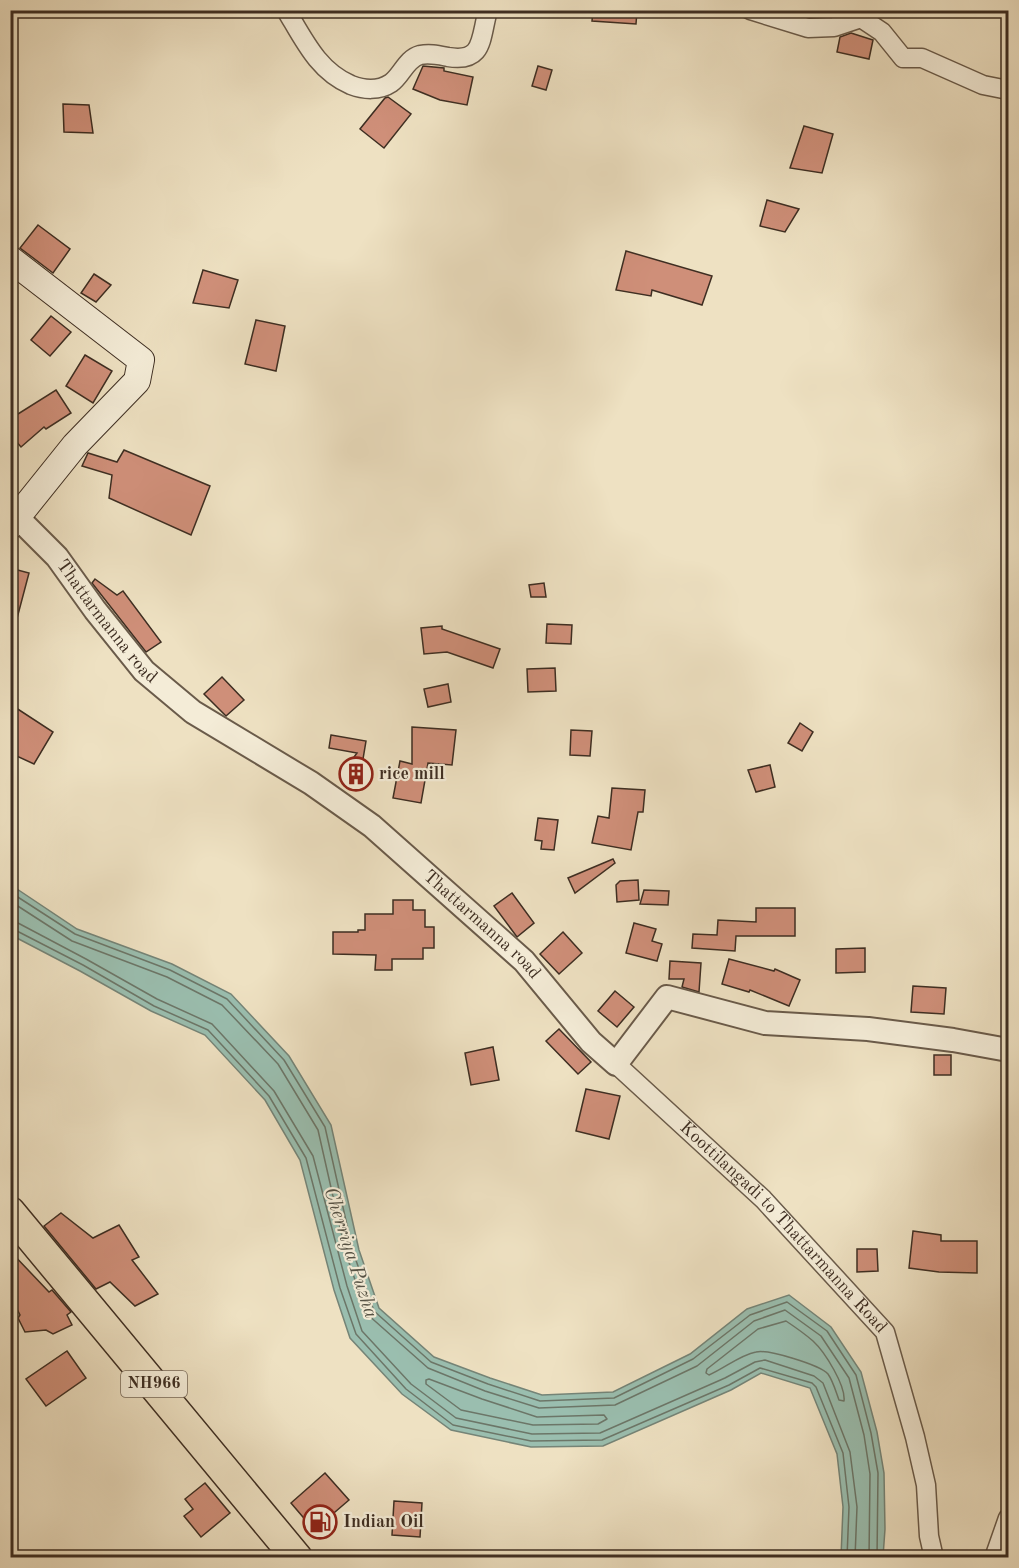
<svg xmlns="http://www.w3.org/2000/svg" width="1019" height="1568" font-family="'Old Standard TT',serif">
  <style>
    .water { fill: #9abeaf; stroke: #758477; stroke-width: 1.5 }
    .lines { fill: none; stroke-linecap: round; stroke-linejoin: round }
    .shore { stroke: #6c7668; stroke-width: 1.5 }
    .building { fill: #cf8f79; stroke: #3e2e22; stroke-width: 1.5 }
    .minor-casing { stroke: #6a5b4a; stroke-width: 21 }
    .tertiary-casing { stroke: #6a5b4a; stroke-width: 26 }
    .secondary-casing { stroke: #3e2e22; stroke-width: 28 }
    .trunk-casing { stroke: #3e2e22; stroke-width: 33 }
    .minor { stroke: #f4ecd7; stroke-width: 18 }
    .tertiary { stroke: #f4ecd7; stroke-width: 22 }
    .secondary { stroke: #f4ecd7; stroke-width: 26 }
    .trunk { stroke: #eee1c2; stroke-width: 30 }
    .labels { text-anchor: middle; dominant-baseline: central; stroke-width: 4.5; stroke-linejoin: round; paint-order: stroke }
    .shield { fill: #f4ecd7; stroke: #756758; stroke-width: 1.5 }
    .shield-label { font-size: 16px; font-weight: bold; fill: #3e2e22 }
    .street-label { font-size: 18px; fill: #3e2e22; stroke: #f4ecd7 }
    .poi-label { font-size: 18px; font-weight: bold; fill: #3e2e22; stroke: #f4ecd7; text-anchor: start }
    .water-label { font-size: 20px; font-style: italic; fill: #555245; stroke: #f4ecd7 }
  </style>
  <rect width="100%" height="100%" fill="#eee1c2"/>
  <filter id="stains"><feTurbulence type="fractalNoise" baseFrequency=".00333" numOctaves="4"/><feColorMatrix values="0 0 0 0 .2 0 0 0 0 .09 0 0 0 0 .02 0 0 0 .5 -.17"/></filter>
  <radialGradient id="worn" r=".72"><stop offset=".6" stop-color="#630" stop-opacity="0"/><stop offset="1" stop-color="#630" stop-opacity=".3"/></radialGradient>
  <!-- water -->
  <path class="water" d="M 11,885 L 77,929 L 172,964 L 231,994 L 289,1056 L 331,1125 L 359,1250 L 379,1308 L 434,1357 L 490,1378 L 542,1395 L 613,1392 L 690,1354 L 747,1309 L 789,1295 L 831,1327 L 861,1372 L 877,1432 L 884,1473 L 885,1529 L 883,1557 L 841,1557 L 843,1507 L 837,1454 L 810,1388 L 761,1373 L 731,1390 L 603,1446 L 531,1447 L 451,1430 L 402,1394 L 350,1338 L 334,1290 L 300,1160 L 265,1100 L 205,1035 L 151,1011 L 80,971 L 11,935 Z"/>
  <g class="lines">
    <!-- shore -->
    <g class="shore">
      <path d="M 10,892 L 75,934 L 170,970 L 227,999 L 284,1060 L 325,1127 L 353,1252 L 374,1311 L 431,1362 L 488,1384 L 540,1401 L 614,1398 L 693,1359 L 750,1315 L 787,1302 L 827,1331 L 856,1375 L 871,1433 L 878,1473 L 877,1558"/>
      <path d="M 10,901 L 72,941 L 167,977 L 222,1005 L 278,1064 L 318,1130 L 346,1254 L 367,1314 L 428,1368 L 485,1391 L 539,1408 L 615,1405 L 697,1366 L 754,1321 L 785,1310 L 821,1336 L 849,1378 L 864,1435 L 870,1474 L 869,1558"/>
      <path d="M 10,922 L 18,923 L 86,959 L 157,999 L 212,1024 L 274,1091 L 313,1156 L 347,1286 L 362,1331 L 411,1384 L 456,1418 L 532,1434 L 600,1433 L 725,1378 L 755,1362 L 765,1360 L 814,1376 L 823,1383 L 850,1452 L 857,1507 L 855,1558"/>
      <path d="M 10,930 L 15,930 L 83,965 L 154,1006 L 208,1030 L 269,1096 L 306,1158 L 340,1288 L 356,1334 L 406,1389 L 453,1425 L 531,1441 L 602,1440 L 729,1385 L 760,1368 L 812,1383 L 816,1387 L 843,1453 L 849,1507 L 847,1558"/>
      <path d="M 786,1321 C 795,1327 805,1334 813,1341 C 825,1352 846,1386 844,1401 L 839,1400 C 836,1392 833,1381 828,1374 C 820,1365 768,1349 756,1352 C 740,1355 725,1368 709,1375 L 706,1373 L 707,1369 L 758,1329 Z"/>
      <path d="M 429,1379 L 482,1399 L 537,1417 L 604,1415 L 607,1419 L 598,1424 L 533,1425 L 461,1410 L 426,1384 L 426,1380 Z"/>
    </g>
  </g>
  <!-- building -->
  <g class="building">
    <path d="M 593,10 L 637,11 L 636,24 L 592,21 Z"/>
    <path d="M 851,33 L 873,40 L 869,59 L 837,52 L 840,37 Z"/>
    <path d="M 423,66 L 444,68 L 444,71 L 473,77 L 467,105 L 440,100 L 413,89 Z"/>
    <path d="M 538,66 L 552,70 L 546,90 L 532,86 Z"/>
    <path d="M 388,97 L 411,114 L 384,148 L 360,129 L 385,98 Z"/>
    <path d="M 63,104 L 89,105 L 93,133 L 64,132 Z"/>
    <path d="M 804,126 L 833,134 L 822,173 L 790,168 Z"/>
    <path d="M 767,200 L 799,209 L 785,232 L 760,226 Z"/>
    <path d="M 38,225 L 70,249 L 53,273 L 20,248 Z"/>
    <path d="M 626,251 L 712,276 L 702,305 L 652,290 L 651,296 L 616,290 Z"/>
    <path d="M 203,270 L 238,280 L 229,308 L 193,303 Z"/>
    <path d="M 94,274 L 111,285 L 96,302 L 81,293 Z"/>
    <path d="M 51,316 L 71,332 L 50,356 L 31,340 Z"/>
    <path d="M 256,320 L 285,326 L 276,371 L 245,364 Z"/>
    <path d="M 85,355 L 112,371 L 93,403 L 66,386 Z"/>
    <path d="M 56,390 L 71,413 L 46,429 L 44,427 L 21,447 L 10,434 L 10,419 Z"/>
    <path d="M 124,450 L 210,486 L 191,535 L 109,498 L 112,475 L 82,466 L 88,453 L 117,462 Z"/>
    <path d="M 10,568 L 29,573 L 15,626 L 10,626 Z"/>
    <path d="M 95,579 L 117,595 L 123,591 L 161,642 L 146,652 L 92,583 Z"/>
    <path d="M 544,583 L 546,597 L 531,597 L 529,585 Z"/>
    <path d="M 547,624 L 572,625 L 571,644 L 546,643 Z"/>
    <path d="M 442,626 L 442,629 L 500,649 L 493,668 L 447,652 L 424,654 L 421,628 Z"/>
    <path d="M 555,668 L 556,691 L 528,692 L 527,669 Z"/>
    <path d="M 222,677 L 244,700 L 226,716 L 204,694 Z"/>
    <path d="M 448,684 L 451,702 L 428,707 L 424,689 Z"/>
    <path d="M 10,704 L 53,732 L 34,764 L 10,753 L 16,742 L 10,738 Z"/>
    <path d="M 800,723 L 813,732 L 802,751 L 788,743 Z"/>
    <path d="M 412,727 L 456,730 L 452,765 L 428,763 L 421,803 L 393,798 L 400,761 L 412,764 Z"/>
    <path d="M 571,730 L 592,731 L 590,756 L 570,755 Z"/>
    <path d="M 331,735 L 366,741 L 362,765 L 371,772 L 359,789 L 340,776 L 357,753 L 329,748 Z"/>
    <path d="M 770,765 L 775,787 L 756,792 L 748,770 Z"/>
    <path d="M 612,788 L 645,790 L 643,812 L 638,812 L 631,850 L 592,843 L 598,816 L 609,818 Z"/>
    <path d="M 538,818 L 558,820 L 554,850 L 541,849 L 542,841 L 535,840 Z"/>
    <path d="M 613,859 L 615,863 L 575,893 L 568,878 Z"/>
    <path d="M 638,880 L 639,900 L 617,902 L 616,885 L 620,881 Z"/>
    <path d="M 644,890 L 669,891 L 668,905 L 640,904 Z"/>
    <path d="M 512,893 L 534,923 L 517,937 L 494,906 Z"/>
    <path d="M 393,900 L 413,900 L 413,910 L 425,910 L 425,927 L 434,927 L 434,948 L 423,948 L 423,959 L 392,959 L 392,970 L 375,970 L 376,955 L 333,954 L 333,932 L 358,932 L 358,930 L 365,930 L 365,914 L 393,914 Z"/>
    <path d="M 756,908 L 795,908 L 795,936 L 736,936 L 735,951 L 692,948 L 693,934 L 717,935 L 718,920 L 756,922 Z"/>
    <path d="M 634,923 L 656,929 L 652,941 L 662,944 L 657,961 L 626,953 Z"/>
    <path d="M 563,932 L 582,953 L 559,974 L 540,954 Z"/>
    <path d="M 865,948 L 865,972 L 836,973 L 836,949 Z"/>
    <path d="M 729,959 L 774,971 L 775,969 L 800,980 L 789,1006 L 750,990 L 749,992 L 722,984 Z"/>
    <path d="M 670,961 L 701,963 L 699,992 L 682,987 L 684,979 L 669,979 Z"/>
    <path d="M 913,986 L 946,988 L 944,1014 L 911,1012 Z"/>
    <path d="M 615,991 L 634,1007 L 617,1027 L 598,1011 Z"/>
    <path d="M 559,1029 L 591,1062 L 578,1074 L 546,1041 Z"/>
    <path d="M 493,1047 L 499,1080 L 471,1085 L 465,1053 Z"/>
    <rect x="934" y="1055" width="17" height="20"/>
    <path d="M 586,1089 L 620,1096 L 609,1139 L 576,1131 Z"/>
    <path d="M 61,1213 L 93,1238 L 119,1225 L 139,1257 L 132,1260 L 158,1294 L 135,1306 L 110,1282 L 96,1289 L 44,1226 Z"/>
    <path d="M 913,1231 L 941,1235 L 941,1241 L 977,1241 L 977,1273 L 939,1272 L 909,1268 Z"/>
    <path d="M 857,1249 L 877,1249 L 878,1271 L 857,1272 Z"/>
    <path d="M 10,1251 L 49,1292 L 52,1290 L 71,1312 L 67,1315 L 72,1325 L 53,1334 L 46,1330 L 25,1332 L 18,1318 L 20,1315 L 10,1295 Z"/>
    <path d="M 67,1351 L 86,1378 L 46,1406 L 26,1379 Z"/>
    <path d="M 325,1473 L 349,1500 L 314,1530 L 291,1503 Z"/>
    <path d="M 205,1483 L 230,1513 L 201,1537 L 184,1516 L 193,1509 L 185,1499 Z"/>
    <path d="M 394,1501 L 422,1503 L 420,1537 L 392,1535 Z"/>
  </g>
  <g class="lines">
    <!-- minor casing -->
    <g class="minor-casing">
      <g id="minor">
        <path d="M 286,10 C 304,40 318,71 351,85 C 364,90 379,91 391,83 C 402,75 406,59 420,55 C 430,53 438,55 448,57 C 484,63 480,39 488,10"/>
        <path d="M 750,10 L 808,28 L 834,27 L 861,18 L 882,32 L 903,58 L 922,58 L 983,85 L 1008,90"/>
        <path id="s1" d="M 616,1064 L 763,1199 L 885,1332 L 915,1437 L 926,1485 L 929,1536 L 934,1558"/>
        <path d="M 994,1558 L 1008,1518"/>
      </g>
    </g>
    <!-- tertiary casing -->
    <g class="tertiary-casing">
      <g id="tertiary">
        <path id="s2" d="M 17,517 L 57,557 L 95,610 L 144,671 L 193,712 L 311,783 L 372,826 L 524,961 L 591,1042 L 616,1064 L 667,997 L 765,1023 L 868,1029 L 953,1040 L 1008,1050"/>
      </g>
    </g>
    <!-- secondary casing -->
    <g class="secondary-casing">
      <path id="secondary" d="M 10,259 L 141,360 L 137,381 L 75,445 L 10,526"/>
    </g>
    <!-- trunk casing -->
    <g class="trunk-casing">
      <path id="trunk" d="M 10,1212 L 297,1558"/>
    </g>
    <!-- minor -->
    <use href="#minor" class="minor"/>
    <!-- tertiary -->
    <use href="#tertiary" class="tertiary"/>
    <!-- secondary -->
    <use href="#secondary" class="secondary"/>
    <!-- trunk -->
    <use href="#trunk" class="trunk"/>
  </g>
  <!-- icons -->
  <defs>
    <g id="building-ring" transform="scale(1.725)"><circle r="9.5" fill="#f4ecd7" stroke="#8f2418" stroke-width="1.5"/><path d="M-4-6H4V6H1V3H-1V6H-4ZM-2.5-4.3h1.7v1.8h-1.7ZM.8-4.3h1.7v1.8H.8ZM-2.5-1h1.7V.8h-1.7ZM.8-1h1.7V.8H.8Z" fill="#8f2418"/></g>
    <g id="fuel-ring" transform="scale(1.725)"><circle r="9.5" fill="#f4ecd7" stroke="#8f2418" stroke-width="1.5"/><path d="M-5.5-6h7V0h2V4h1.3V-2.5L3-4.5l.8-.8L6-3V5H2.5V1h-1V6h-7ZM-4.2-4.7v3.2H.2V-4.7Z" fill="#8f2418"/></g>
  </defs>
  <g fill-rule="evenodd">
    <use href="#building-ring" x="356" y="774"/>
    <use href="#fuel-ring" x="320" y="1522"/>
  </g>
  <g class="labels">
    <!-- shield labels -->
    <rect class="shield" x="121" y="1371" width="66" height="26" rx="4.5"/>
    <g class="shield-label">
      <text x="154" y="1384">NH966</text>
    </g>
    <!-- street labels -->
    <g class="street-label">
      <text stroke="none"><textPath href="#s2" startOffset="138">Thattarmanna road</textPath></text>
      <text stroke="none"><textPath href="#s2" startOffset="624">Thattarmanna road</textPath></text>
      <text stroke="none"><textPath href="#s1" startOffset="234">Koottilangadi to Thattarmanna Road</textPath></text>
    </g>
    <!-- poi labels -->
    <g class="poi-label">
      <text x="379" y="774">rice mill</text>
      <text x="343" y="1522">Indian Oil</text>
    </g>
    <!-- water labels -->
    <g class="water-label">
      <text transform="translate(350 1253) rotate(72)">Cherriya Puzha</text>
    </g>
  </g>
  <!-- margin -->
  <rect width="1019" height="1568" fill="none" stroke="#eee1c2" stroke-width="36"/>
  <rect x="12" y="12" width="995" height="1544" fill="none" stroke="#3e2e22" stroke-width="3"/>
  <rect x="18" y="18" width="983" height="1532" fill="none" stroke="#3e2e22" stroke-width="1.5"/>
  <rect width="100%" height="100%" filter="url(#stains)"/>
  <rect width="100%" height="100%" fill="url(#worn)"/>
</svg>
